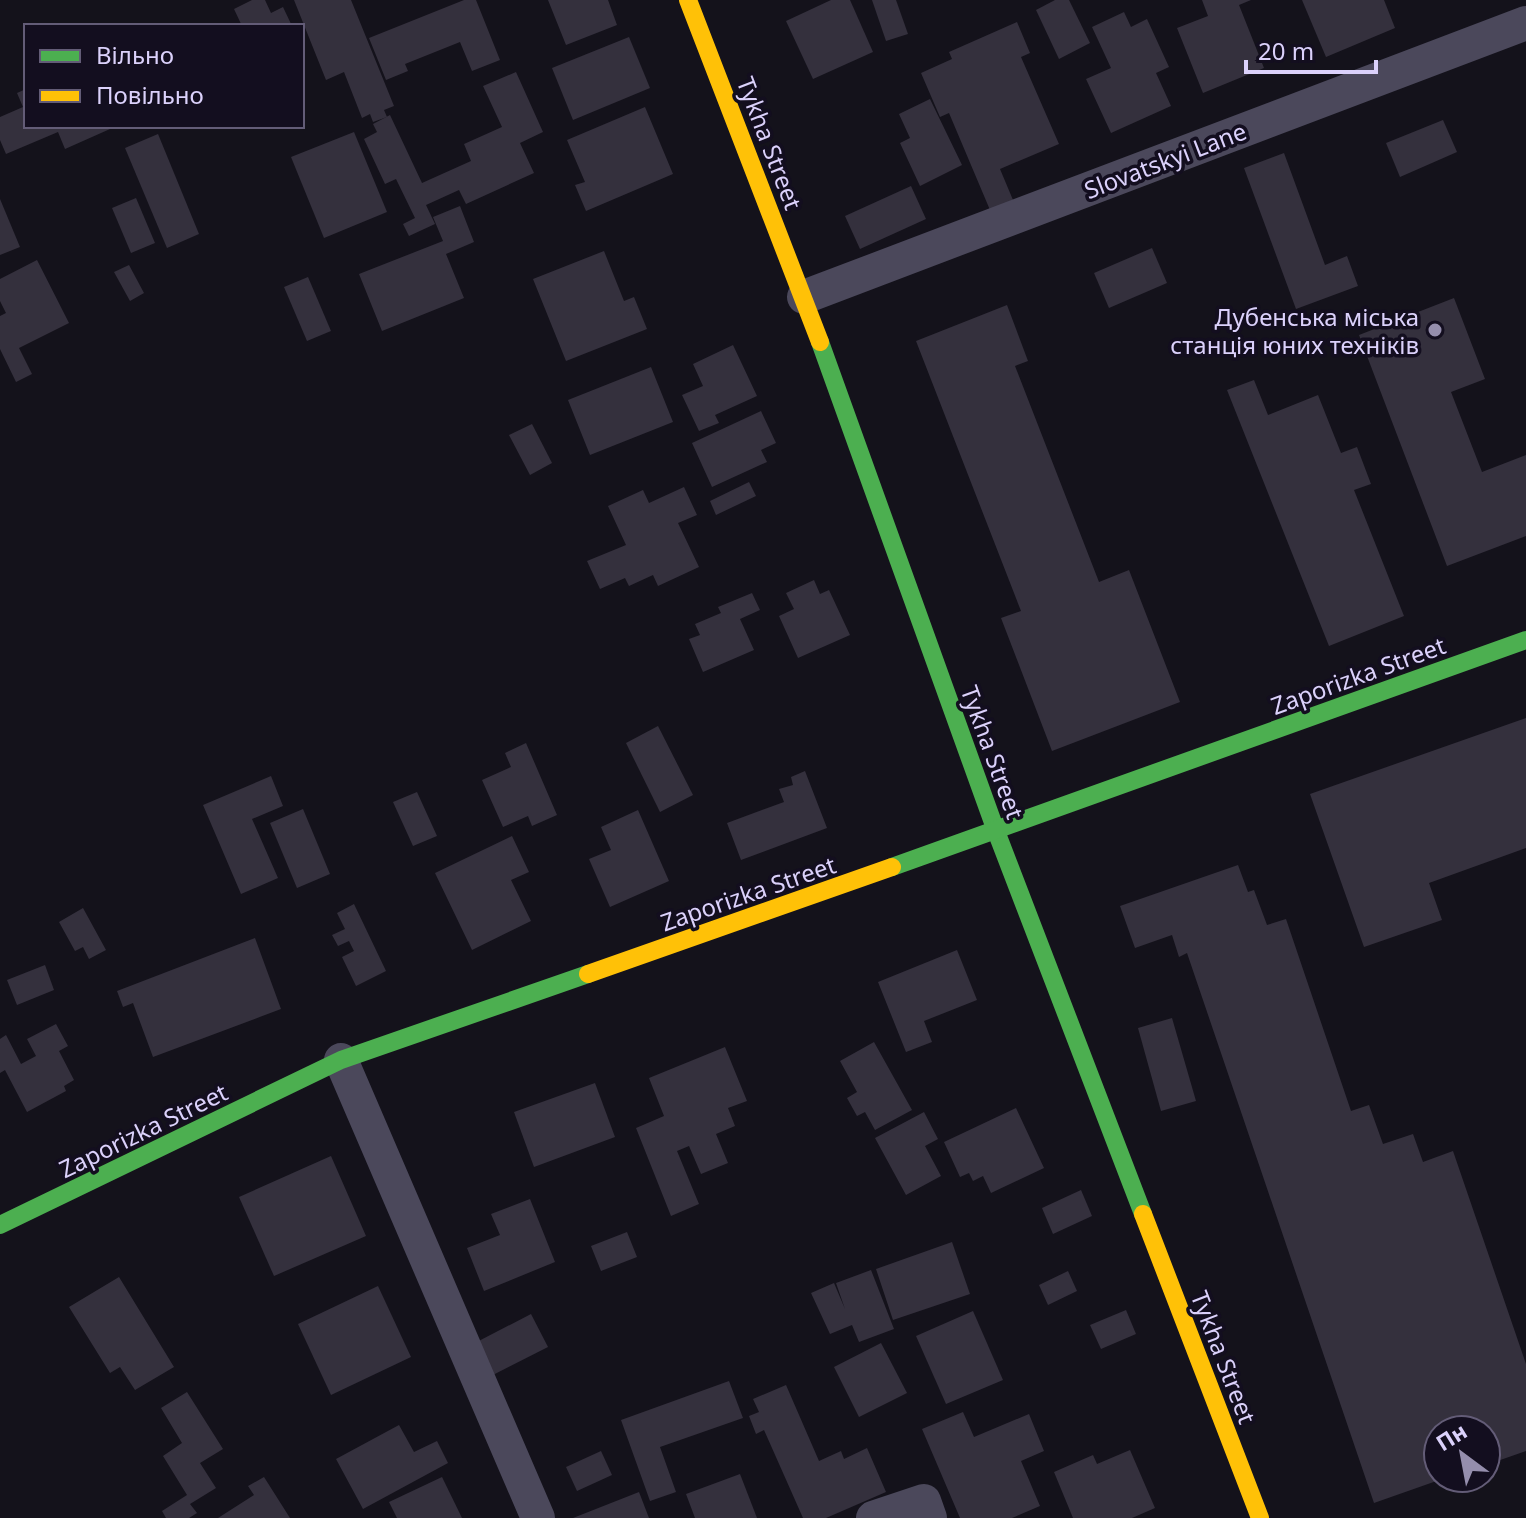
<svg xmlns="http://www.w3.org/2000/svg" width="1526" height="1518" font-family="'Noto Sans',sans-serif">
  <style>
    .building { fill: #34303d }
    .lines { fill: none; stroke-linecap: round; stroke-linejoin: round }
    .street { stroke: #4b485b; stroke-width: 34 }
    .fast { stroke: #4caf50; stroke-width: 18 }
    .slow { stroke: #ffc107; stroke-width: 18 }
    .poi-dot { fill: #958ead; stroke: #130e1f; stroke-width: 3 }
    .labels { text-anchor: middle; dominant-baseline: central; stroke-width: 7; stroke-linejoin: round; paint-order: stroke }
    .street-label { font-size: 24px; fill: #dbd1fb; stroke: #130e1f }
    .poi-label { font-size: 24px; fill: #dbd1fb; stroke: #130e1f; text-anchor: end }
  </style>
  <rect width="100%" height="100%" fill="#14121b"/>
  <!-- building -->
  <g class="building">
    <path d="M 252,0 L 265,0 L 271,13 L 283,7 L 292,26 L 242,26 L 234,9 Z"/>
    <path d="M 294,0 L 351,0 L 394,106 L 384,110 L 387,117 L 373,122 L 370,114 L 362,118 L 344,72 L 326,80 Z"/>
    <path d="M 464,0 L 476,0 L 500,60 L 472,71 L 460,42 L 405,64 L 408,71 L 386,80 L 369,38 Z"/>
    <path d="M 548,0 L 608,0 L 617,25 L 566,45 Z"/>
    <path d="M 831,0 L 850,0 L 873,52 L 813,79 L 786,21 Z"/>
    <path d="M 872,0 L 896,0 L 908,34 L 886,41 Z"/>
    <path d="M 1055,0 L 1069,0 L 1090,43 L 1059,59 L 1036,10 Z"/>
    <path d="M 1202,0 L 1251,0 L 1239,5 L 1264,68 L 1203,93 L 1177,28 L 1208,16 Z"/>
    <path d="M 1302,0 L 1384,0 L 1395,28 L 1326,57 Z"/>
    <path d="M 1124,12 L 1131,27 L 1147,19 L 1169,67 L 1156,73 L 1171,106 L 1111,133 L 1086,79 L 1111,68 L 1092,27 Z"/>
    <path d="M 1017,22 L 1030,53 L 1021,57 L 1059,144 L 1000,169 L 1013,200 L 990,210 L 949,113 L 940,117 L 921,73 L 952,59 L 949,52 Z"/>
    <path d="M 629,37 L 650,88 L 573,120 L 552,68 Z"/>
    <path d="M 516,72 L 543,132 L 520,143 L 534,173 L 466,204 L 459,190 L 426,205 L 435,224 L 409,236 L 403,224 L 415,218 L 396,179 L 385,184 L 364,139 L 377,132 L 373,124 L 390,115 L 422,183 L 471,161 L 464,144 L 502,127 L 483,86 Z"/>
    <path d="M 26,89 L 26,126 L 109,126 L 110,129 L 65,149 L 58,132 L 6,154 L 0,140 L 0,117 L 23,107 L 17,93 Z"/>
    <path d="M 930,99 L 962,165 L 920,186 L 900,143 L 910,138 L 899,114 Z"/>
    <path d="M 645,107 L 673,174 L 586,211 L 575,185 L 585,182 L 567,140 Z"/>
    <path d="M 1443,120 L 1457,152 L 1400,177 L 1386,143 Z"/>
    <path d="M 354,132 L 387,212 L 324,238 L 291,157 Z"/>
    <path d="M 158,134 L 199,234 L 167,248 L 125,148 Z"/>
    <path d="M 1284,153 L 1325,265 L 1347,256 L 1358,286 L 1296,309 L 1244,168 Z"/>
    <path d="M 911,186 L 926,219 L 860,249 L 845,216 Z"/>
    <path d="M 136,198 L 155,243 L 131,253 L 112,208 Z"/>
    <path d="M 0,199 L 20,247 L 0,255 Z"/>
    <path d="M 460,206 L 474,242 L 446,254 L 464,298 L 382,331 L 359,274 L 443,241 L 433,217 Z"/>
    <path d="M 1152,248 L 1167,283 L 1109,308 L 1094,273 Z"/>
    <path d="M 604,251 L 624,301 L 634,297 L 647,329 L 566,361 L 533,279 Z"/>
    <path d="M 37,260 L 69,323 L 19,348 L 32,374 L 16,382 L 0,349 L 0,316 L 6,313 L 0,301 L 0,279 Z"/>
    <path d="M 129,265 L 144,293 L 130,301 L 114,272 Z"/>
    <path d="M 308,277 L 331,331 L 307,341 L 284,287 Z"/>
    <path d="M 1454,298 L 1485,379 L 1451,392 L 1482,472 L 1526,455 L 1526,536 L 1447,566 L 1359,335 Z"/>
    <path d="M 1007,305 L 1028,361 L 1015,366 L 1099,582 L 1129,570 L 1180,702 L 1052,751 L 1001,618 L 1021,611 L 916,341 Z"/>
    <path d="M 733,345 L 757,396 L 715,415 L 719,423 L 699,431 L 682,395 L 703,386 L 693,364 Z"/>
    <path d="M 651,367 L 673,422 L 590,455 L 568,400 Z"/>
    <path d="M 1254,380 L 1268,415 L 1318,395 L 1341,453 L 1357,447 L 1371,484 L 1354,490 L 1404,616 L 1329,646 L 1227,390 Z"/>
    <path d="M 761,411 L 776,443 L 761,450 L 767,462 L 712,487 L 692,443 Z"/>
    <path d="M 532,424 L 552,463 L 530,475 L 509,435 Z"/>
    <path d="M 749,482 L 756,496 L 716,515 L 710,501 Z"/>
    <path d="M 684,487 L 697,515 L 678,523 L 699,567 L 658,586 L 653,575 L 629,586 L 625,578 L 600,589 L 587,561 L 626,545 L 608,506 L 643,490 L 649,503 Z"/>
    <path d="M 814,580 L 820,594 L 829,590 L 850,635 L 798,658 L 779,616 L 794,609 L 786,593 Z"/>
    <path d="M 752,593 L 760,610 L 740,619 L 754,650 L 703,672 L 689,639 L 700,635 L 695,624 L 721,613 L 718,607 Z"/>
    <path d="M 1526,718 L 1526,848 L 1429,883 L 1442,920 L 1364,947 L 1310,794 Z"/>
    <path d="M 658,726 L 693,795 L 660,812 L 626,743 Z"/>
    <path d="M 526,743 L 557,815 L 532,826 L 528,816 L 503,827 L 482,780 L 511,767 L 505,753 Z"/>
    <path d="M 805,771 L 827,828 L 741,860 L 727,823 L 784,802 L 779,789 L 793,785 L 791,777 Z"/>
    <path d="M 271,776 L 283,806 L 252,819 L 278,878 L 241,894 L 203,805 Z"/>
    <path d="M 417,792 L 437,836 L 413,846 L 393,802 Z"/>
    <path d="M 303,809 L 330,874 L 297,888 L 270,823 Z"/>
    <path d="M 638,810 L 669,881 L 610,907 L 589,859 L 611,850 L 601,827 Z"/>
    <path d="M 512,836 L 529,872 L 511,880 L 531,921 L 472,950 L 435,873 Z"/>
    <path d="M 1238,865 L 1248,892 L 1254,890 L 1267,925 L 1286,919 L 1351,1111 L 1369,1105 L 1383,1144 L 1413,1134 L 1423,1162 L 1453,1151 L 1526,1364 L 1526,1451 L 1486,1465 L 1486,1430 L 1438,1430 L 1438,1478 L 1445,1478 L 1374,1503 L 1187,953 L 1179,957 L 1172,935 L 1135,948 L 1120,906 Z"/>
    <path d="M 354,904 L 386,971 L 356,986 L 342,957 L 354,951 L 349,941 L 338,946 L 332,935 L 345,929 L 337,913 Z"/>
    <path d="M 83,908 L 106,950 L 89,959 L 83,947 L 75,951 L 59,922 Z"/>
    <path d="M 255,938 L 281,1009 L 153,1057 L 133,1003 L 123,1007 L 117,991 Z"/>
    <path d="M 957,950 L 977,1000 L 924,1021 L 932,1042 L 906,1052 L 878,982 Z"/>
    <path d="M 45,965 L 54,990 L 17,1005 L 7,980 Z"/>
    <path d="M 1172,1018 L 1196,1101 L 1161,1111 L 1138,1028 Z"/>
    <path d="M 56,1024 L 68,1046 L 59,1051 L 74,1080 L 64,1086 L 66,1091 L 27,1112 L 5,1070 L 0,1073 L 0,1039 L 6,1035 L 21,1064 L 36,1056 L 27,1039 Z"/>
    <path d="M 874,1042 L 912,1110 L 875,1130 L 865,1112 L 857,1116 L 847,1098 L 857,1092 L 840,1061 Z"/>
    <path d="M 725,1047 L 747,1101 L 728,1108 L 735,1126 L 716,1134 L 728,1163 L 701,1174 L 689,1146 L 677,1151 L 699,1204 L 671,1216 L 636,1128 L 664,1116 L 649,1078 Z"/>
    <path d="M 595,1083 L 615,1137 L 534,1167 L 514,1112 Z"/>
    <path d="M 1016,1108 L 1044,1168 L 991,1193 L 983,1176 L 973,1181 L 969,1173 L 960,1177 L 944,1142 Z"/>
    <path d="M 924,1112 L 938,1139 L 925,1146 L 941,1176 L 906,1195 L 875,1138 Z"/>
    <path d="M 331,1156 L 366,1236 L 274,1276 L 239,1197 Z"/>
    <path d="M 1081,1190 L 1092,1216 L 1053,1234 L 1042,1208 Z"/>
    <path d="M 530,1199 L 555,1262 L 484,1291 L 467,1248 L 500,1235 L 491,1214 Z"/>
    <path d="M 627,1232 L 637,1257 L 601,1271 L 591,1246 Z"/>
    <path d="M 952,1242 L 970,1294 L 893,1320 L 876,1269 Z"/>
    <path d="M 871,1270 L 894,1329 L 859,1342 L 852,1325 L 830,1334 L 811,1293 L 834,1283 L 845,1309 L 836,1283 Z"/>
    <path d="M 1068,1271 L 1077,1291 L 1048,1305 L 1039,1285 Z"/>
    <path d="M 119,1277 L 174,1367 L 135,1390 L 120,1367 L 110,1373 L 69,1307 Z"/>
    <path d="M 378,1286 L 411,1357 L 331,1395 L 298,1324 Z"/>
    <path d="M 1126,1310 L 1136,1334 L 1101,1349 L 1090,1325 Z"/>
    <path d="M 973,1311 L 1003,1380 L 946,1404 L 916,1336 Z"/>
    <path d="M 531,1314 L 548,1347 L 487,1378 L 471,1345 Z"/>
    <path d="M 881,1343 L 907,1393 L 859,1417 L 834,1367 Z"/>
    <path d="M 729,1381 L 743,1418 L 660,1447 L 676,1492 L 650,1501 L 621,1420 Z"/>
    <path d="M 786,1385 L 819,1461 L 841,1451 L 844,1459 L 867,1448 L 886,1492 L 826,1518 L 803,1518 L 764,1430 L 756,1434 L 749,1416 L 759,1412 L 753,1399 Z"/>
    <path d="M 187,1392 L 223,1449 L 200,1463 L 216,1488 L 190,1504 L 197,1513 L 189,1518 L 166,1518 L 162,1511 L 187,1495 L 163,1456 L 182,1443 L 161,1408 Z"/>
    <path d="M 963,1412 L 974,1437 L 1029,1414 L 1044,1451 L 1021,1461 L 1040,1506 L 1012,1518 L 960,1518 L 922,1429 Z"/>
    <path d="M 399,1425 L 414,1452 L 437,1441 L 448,1463 L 363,1509 L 336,1459 Z"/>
    <path d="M 1130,1450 L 1155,1508 L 1132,1518 L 1073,1518 L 1054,1472 L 1093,1455 L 1097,1464 Z"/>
    <path d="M 601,1451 L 612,1475 L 577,1491 L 566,1467 Z"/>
    <path d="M 740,1474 L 757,1518 L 695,1518 L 686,1494 Z"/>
    <path d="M 264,1477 L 290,1518 L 218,1518 L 254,1495 L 248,1486 Z"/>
    <path d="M 442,1477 L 462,1518 L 397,1518 L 389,1502 Z"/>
    <path d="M 639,1492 L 649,1518 L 573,1518 Z"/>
  </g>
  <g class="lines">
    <!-- street -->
    <g class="street">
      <path d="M 804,297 L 1526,23"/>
      <path d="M 341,1060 L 538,1518"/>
      <path d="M 873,1518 L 924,1501 L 930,1518"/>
    </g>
    <!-- fast -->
    <g class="fast">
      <path d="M 820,342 L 996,831 L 1143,1214"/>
      <path d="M 892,867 L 1526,640"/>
      <path d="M 0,1225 L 341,1060 L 588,974"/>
    </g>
    <!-- slow -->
    <g class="slow">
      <path d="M 688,0 L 820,342"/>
      <path d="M 588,974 L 892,867"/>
      <path d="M 1143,1214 L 1260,1518"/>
    </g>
  </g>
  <!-- markers -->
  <circle class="poi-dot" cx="1435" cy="330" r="8"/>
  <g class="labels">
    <!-- street labels -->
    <g class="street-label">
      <text transform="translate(770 143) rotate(69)">Tykha Street</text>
      <text transform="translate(1165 160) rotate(-21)">Slovatskyi Lane</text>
      <text transform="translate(1358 675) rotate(-20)">Zaporizka Street</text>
      <text transform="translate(993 752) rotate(70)">Tykha Street</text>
      <text transform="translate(748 893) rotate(-19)">Zaporizka Street</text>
      <text transform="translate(143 1130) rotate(-26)">Zaporizka Street</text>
      <text transform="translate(1224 1357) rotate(69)">Tykha Street</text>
    </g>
    <!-- poi labels -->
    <g class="poi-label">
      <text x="1419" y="316">Дубенська міська<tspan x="1419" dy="28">станція юних техніків</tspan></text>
    </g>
  </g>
  <!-- legend -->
  <rect x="24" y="24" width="280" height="104" fill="#130e1f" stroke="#635c77" stroke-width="2"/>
  <rect x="40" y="50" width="40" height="12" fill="#4caf50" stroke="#635c77" stroke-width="2"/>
  <text x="96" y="64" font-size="24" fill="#dbd1fb">Вільно</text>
  <rect x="40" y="90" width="40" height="12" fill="#ffc107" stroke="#635c77" stroke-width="2"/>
  <text x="96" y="104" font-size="24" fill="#dbd1fb">Повільно</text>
  <!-- north arrow -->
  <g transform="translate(1462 1454) rotate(328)"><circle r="38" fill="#130e1f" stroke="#635c77" stroke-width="2"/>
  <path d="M0-6L14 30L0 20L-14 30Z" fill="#958ead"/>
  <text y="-12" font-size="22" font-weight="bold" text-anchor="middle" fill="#dbd1fb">Пн</text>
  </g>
  <!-- scale -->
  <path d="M1246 60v12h130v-12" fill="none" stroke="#dbd1fb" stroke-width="4"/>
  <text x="1258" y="60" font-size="24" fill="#dbd1fb" stroke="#130e1f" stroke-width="6" paint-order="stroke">20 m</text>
</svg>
